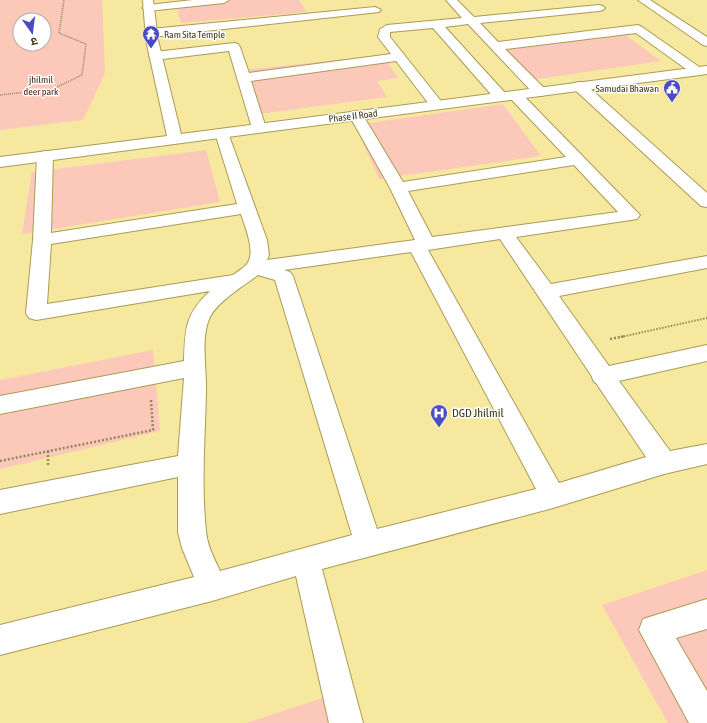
<svg xmlns="http://www.w3.org/2000/svg" width="707" height="723" font-family="'Asap Condensed','Noto Sans Devanagari',sans-serif">
  <style>
    .green { fill: #fbc8b9; fill-rule: evenodd }
    .lines { fill: none; stroke-linecap: round; stroke-linejoin: round }
    .street-casing { stroke: #aa9b55; stroke-width: 2 }
    .secondary-casing { stroke: #aa9b55; stroke-width: 2 }
    .path-far2 { stroke: #938957; stroke-width: 1.5; stroke-dasharray: 1 1; stroke-linecap: butt }
    .path-far1 { stroke: #938957; stroke-width: 2; stroke-dasharray: 1.5 1.5; stroke-linecap: butt }
    .path { stroke: #938957; stroke-width: 2.5; stroke-dasharray: 2 2; stroke-linecap: butt }
    .street { fill: #fff; fill-rule: evenodd }
    .secondary { fill: #fff; fill-rule: evenodd }
    .labels { text-anchor: middle; dominant-baseline: central; stroke-width: 3; stroke-linejoin: round; paint-order: stroke }
    .far-poi-label { font-size: 10px; fill: #3c3618; stroke: #fff; text-anchor: start }
    .far-park-label { font-size: 10px; fill: #4d1e0f; stroke: #fff }
    .far-street-label { font-size: 10px; fill: #3c3618; stroke: #fff }
    .poi-label { font-size: 12px; fill: #3c3618; stroke: #fff; text-anchor: start }
  </style>
  <rect width="100%" height="100%" fill="#f7e8a0"/>
  <!-- green -->
  <g class="green">
    <path d="M 0,0 L 102,0 L 105,73 L 83,120 L 0,130 ZM 20,20 L 44,20 L 44,44 L 20,44 Z"/>
    <path d="M 198,0 L 299,0 L 307,12 L 181,23 L 175,2 Z"/>
    <path d="M 616,28 L 661,61 L 531,80 L 498,43 Z"/>
    <path d="M 383,55 L 398,78 L 377,81 L 387,97 L 259,114 L 245,70 Z"/>
    <path d="M 503,104 L 541,156 L 379,179 L 355,125 Z"/>
    <path d="M 206,150 L 220,202 L 22,234 L 32,172 Z"/>
    <path d="M 153,350 L 160,431 L 0,469 L 0,380 Z"/>
    <path d="M 707,570 L 707,723 L 668,723 L 602,605 Z"/>
    <path d="M 323,698 L 329,723 L 246,723 Z"/>
  </g>
  <g class="lines">
    <!-- street casing -->
    <g class="street-casing">
      <g id="street">
        <path d="M 193,0 L 229,0 L 224,3 L 148,11 L 142,8 L 148,5 Z"/>
        <path d="M 446,0 L 457,0 L 474,17 L 599,5 L 603,6 L 605,8 L 603,10 L 599,11 L 480,23 L 498,42 L 638,25 L 642,27 L 705,71 L 703,74 L 693,74 L 636,33 L 505,49 L 545,89 L 547,92 L 545,95 L 540,96 L 535,95 L 468,24 L 445,27 L 506,94 L 508,97 L 506,100 L 501,101 L 496,100 L 433,28 L 390,32 L 390,37 L 444,105 L 442,108 L 437,109 L 432,108 L 396,61 L 251,81 L 266,128 L 264,131 L 259,132 L 254,131 L 252,128 L 229,51 L 155,60 L 151,59 L 149,56 L 151,53 L 155,52 L 234,43 L 238,44 L 240,47 L 249,73 L 391,54 L 378,37 L 380,29 L 387,25 L 462,18 Z"/>
        <path d="M 638,0 L 650,0 L 707,37 L 707,46 L 703,45 Z"/>
        <path d="M 375,7 L 381,10 L 379,12 L 151,37 L 147,36 L 145,33 L 147,30 L 151,29 Z"/>
        <path d="M 579,82 L 584,83 L 707,193 L 707,207 L 701,206 L 574,89 L 572,86 L 574,83 Z"/>
        <path d="M 515,91 L 520,92 L 640,215 L 637,219 L 631,220 L 516,237 L 551,284 L 707,256 L 707,268 L 559,296 L 609,366 L 707,345 L 707,361 L 619,381 L 670,451 L 707,444 L 707,464 L 664,474 L 553,508 L 322,569 L 363,723 L 329,723 L 296,576 L 212,601 L 0,655 L 0,625 L 194,577 L 182,548 L 178,532 L 178,477 L 0,514 L 0,490 L 178,456 L 184,378 L 0,414 L 0,396 L 184,361 C 185,329 185,314 210,291 L 36,320 L 29,318 L 26,313 L 33,240 L 37,156 L 39,153 L 45,151 L 51,153 L 53,156 L 51,233 L 237,204 L 215,133 L 217,130 L 222,129 L 227,130 L 267,240 L 269,255 L 267,260 L 415,240 L 390,188 L 349,115 L 351,112 L 356,111 L 361,112 L 403,182 L 566,157 L 510,98 L 508,95 L 510,92 ZM 574,165 L 618,212 L 432,237 L 408,191 ZM 241,214 C 245,227 257,254 246,265 C 242,269 237,272 233,275 L 47,304 L 51,244 ZM 500,239 L 591,375 L 594,382 L 596,383 L 646,457 L 559,483 L 428,250 ZM 411,252 L 536,489 L 377,529 L 293,276 L 290,272 L 284,270 ZM 258,275 L 275,280 L 352,535 L 220,571 C 214,558 207,545 206,531 C 201,485 205,439 206,393 C 207,370 200,338 210,317 C 218,301 244,286 258,275 Z"/>
        <path d="M 707,599 L 707,629 L 676,638 L 707,691 L 707,723 L 689,723 L 639,630 L 643,619 Z"/>
      </g>
    </g>
    <!-- secondary casing -->
    <g class="secondary-casing">
      <path id="secondary" d="M 143,0 L 153,0 L 158,40 L 181,134 L 707,66 L 707,74 L 0,167 L 0,157 L 167,136 L 146,40 Z"/>
    </g>
    <!-- path-far2 -->
    <path class="path-far2" d="M 0,95 L 53,89 L 82,75 L 86,44 L 59,33 L 64,0"/>
    <!-- path-far1 -->
    <path class="path-far1" d="M 621,337 L 707,318"/>
    <!-- path -->
    <g class="path">
      <path d="M 610,339 L 625,336"/>
      <path d="M 48,451 L 48,465"/>
      <path d="M 0,461 L 153,430 L 151,400"/>
    </g>
    <!-- street -->
    <use href="#street" class="street"/>
    <!-- secondary -->
    <use href="#secondary" class="secondary"/>
  </g>
  <!-- icons -->
  <defs>
    <g id="temple-pin" transform="scale(0.9)"><path d="M0 17L-7.5 6A9.5 9.5 0 1 1 7.5 6Z" fill="#4c4bc2" stroke="#fff"/><path d="M0-6L5-2H3V0L6.5 2.5H4V6H1.5V3h-3V6H-4V2.5H-6.5L-3 0V-2H-5Z" fill="#fff"/></g>
    <g id="civic-pin" transform="scale(0.9)"><path d="M0 17L-7.5 6A9.5 9.5 0 1 1 7.5 6Z" fill="#4c4bc2" stroke="#fff"/><path d="M-.6-6.5H3V-4.5H.6V-3L4-1V1h2V6H-6V1h2V-1L-.6-3ZM-1.2 2.5V6h2.4V2.5Z" fill="#fff"/></g>
    <g id="hospital-pin" transform="scale(0.9)"><path d="M0 17L-7.5 6A9.5 9.5 0 1 1 7.5 6Z" fill="#4c4bc2" stroke="#fff"/><path d="M-5-5h3v3.5h4V-5h3V5h-3V1.5h-4V5h-3Z" fill="#fff"/></g>
  </defs>
  <g fill-rule="evenodd">
    <use href="#temple-pin" x="151" y="34"/>
    <use href="#civic-pin" x="672" y="88"/>
    <use href="#hospital-pin" x="439" y="413"/>
  </g>
  <g class="labels">
    <!-- far-poi labels -->
    <g class="far-poi-label">
      <text x="164" y="34">Ram Sita Temple</text>
      <text x="659" y="88" text-anchor="end">Samudai Bhawan</text>
    </g>
    <!-- far-park labels -->
    <g class="far-park-label">
      <text x="41" y="79">jhilmil<tspan x="41" dy="12">deer park</tspan></text>
    </g>
    <!-- far-street labels -->
    <g class="far-street-label">
      <text transform="translate(353 116) rotate(-7)">Phase II Road</text>
    </g>
    <!-- poi labels -->
    <g class="poi-label">
      <text x="452" y="413">DGD Jhilmil</text>
    </g>
  </g>
  <!-- north arrow -->
  <g transform="translate(32 32) rotate(166)"><circle r="19" fill="#ffffff" stroke="#b1afa3"/>
  <path d="M0-3L7 15L0 10L-7 15Z" fill="#4c4bc2"/>
  <text y="-6" font-size="11" font-weight="bold" text-anchor="middle" fill="#3c3618">उ</text>
  </g>
</svg>
